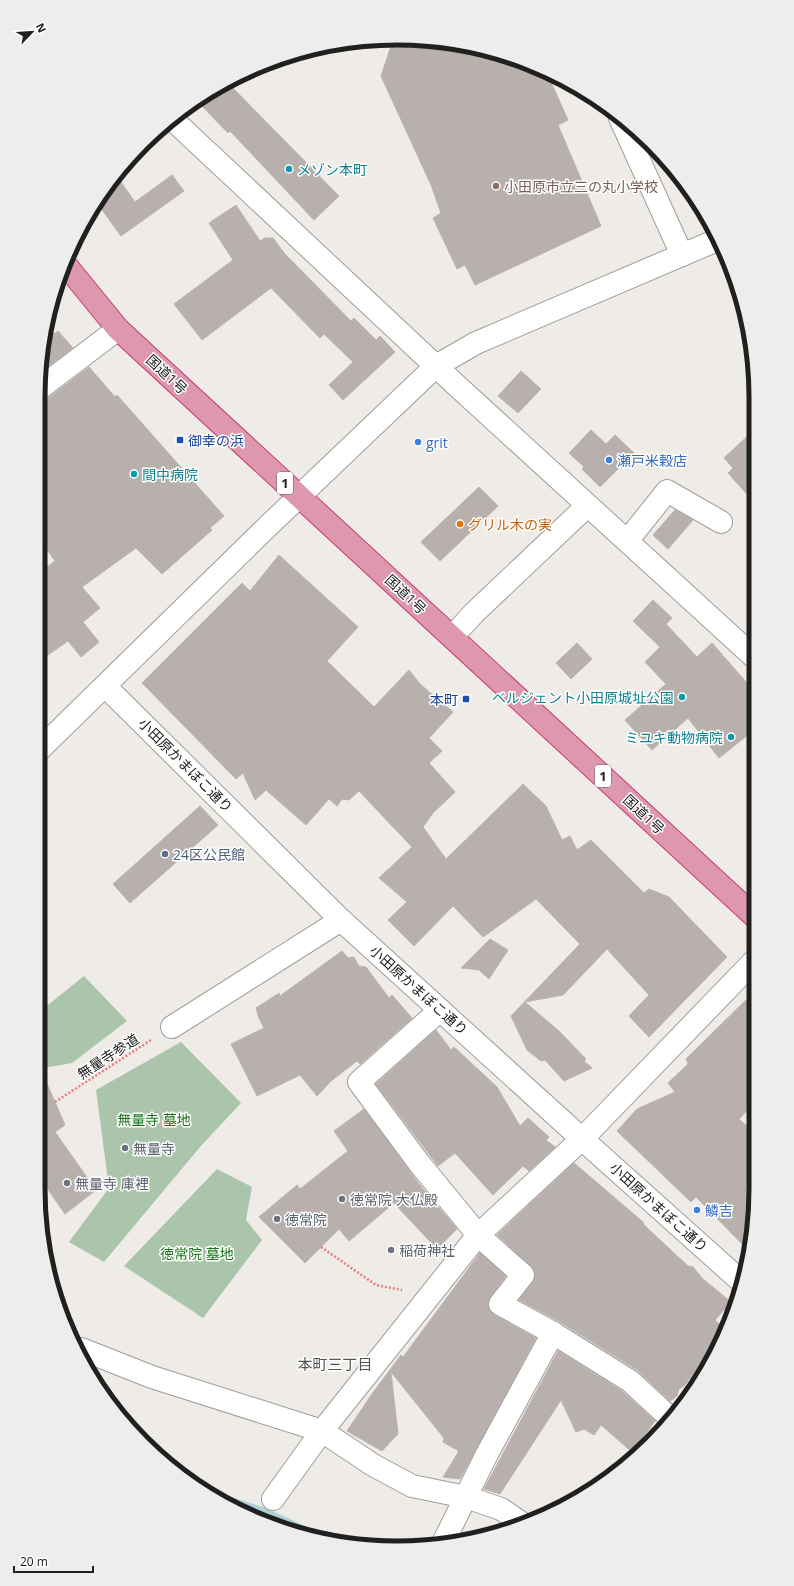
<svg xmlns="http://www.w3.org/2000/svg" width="794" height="1586" font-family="'Open Sans','Noto Sans JP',sans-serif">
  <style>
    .cemetery { fill: #abc5ac }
    .water { fill: #add3d8 }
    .building { fill: #b8b0ad; stroke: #bfb2ab }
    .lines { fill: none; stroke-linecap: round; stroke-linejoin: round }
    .minor-casing { stroke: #9d9d9d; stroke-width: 24 }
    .highway-casing { stroke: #c73a7a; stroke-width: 24 }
    .path { stroke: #ea7d7e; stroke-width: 2.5; stroke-dasharray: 2 2; stroke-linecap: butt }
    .minor { stroke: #fff; stroke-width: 22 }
    .highway { stroke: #dd98ad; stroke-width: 22 }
    .culture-dot { fill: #0f9aa8; stroke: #fff; stroke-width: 1.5 }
    .education-dot { fill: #8d6e63; stroke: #fff; stroke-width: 1.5 }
    .transit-dot { fill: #1a4fb4; stroke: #fff; stroke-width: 1.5 }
    .shop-dot { fill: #3f7fe0; stroke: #fff; stroke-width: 1.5 }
    .food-dot { fill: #e8710a; stroke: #fff; stroke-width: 1.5 }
    .service-dot { fill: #5c6f8a; stroke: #fff; stroke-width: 1.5 }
    .worship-dot { fill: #6b7280; stroke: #fff; stroke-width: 1.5 }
    .labels { text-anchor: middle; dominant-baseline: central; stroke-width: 3; stroke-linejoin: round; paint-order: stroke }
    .shield { fill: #fff; stroke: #636363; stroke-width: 1 }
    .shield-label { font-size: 13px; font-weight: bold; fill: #202020 }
    .culture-label { font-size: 14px; fill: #0d838f; stroke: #fff; text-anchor: start }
    .education-label { font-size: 14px; fill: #785e54; stroke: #fff; text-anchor: start }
    .street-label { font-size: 14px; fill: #202020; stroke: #fff }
    .transit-label { font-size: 14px; fill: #164399; stroke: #fff; text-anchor: start }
    .shop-label { font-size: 14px; fill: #366cbe; stroke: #fff; text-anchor: start }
    .food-label { font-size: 14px; fill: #c56008; stroke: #fff; text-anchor: start }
    .service-label { font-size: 14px; fill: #4e5e75; stroke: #fff; text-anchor: start }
    .park-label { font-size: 14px; fill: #1b7319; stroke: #fff }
    .worship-label { font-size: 14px; fill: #5b616d; stroke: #fff; text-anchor: start }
    .neighbourhood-label { font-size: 15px; fill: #535353; stroke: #fff }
    .rim { fill: none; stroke: #202020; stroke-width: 5 }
  </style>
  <rect width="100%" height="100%" fill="#efece7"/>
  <!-- cemetery -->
  <g class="cemetery">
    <path d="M 84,976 L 127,1021 L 72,1063 L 38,1069 L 38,1013 Z"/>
    <path d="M 181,1042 L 241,1103 L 200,1147 L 104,1262 L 69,1242 L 109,1188 L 96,1090 Z"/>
    <path d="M 217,1169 L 252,1187 L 246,1220 L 262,1240 L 203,1318 L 124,1266 Z"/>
  </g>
  <!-- water -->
  <path class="water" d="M 196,1486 L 266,1508 L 340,1542 L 327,1541 L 259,1521 Z"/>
  <!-- building -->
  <g class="building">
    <path d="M 420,39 L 490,50 L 546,71 L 568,120 L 558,125 L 601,226 L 475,285 L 465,265 L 457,269 L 433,218 L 441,213 L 431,185 L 381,76 L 393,40 Z"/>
    <path d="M 227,82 L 339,196 L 314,220 L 230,131 L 228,133 L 197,101 L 217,86 Z"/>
    <path d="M 116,175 L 135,202 L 172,175 L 184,191 L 121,236 L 97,203 Z"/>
    <path d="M 236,205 L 260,241 L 265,238 L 273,238 L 285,254 L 351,321 L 354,318 L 376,340 L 380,336 L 395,352 L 343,400 L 329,385 L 353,362 L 324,334 L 320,338 L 271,288 L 202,340 L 174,304 L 233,260 L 209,223 Z"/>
    <path d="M 47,325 L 54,334 L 58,331 L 73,348 L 39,373 Z"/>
    <path d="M 89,367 L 115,397 L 117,395 L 224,516 L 210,528 L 212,530 L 162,574 L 136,548 L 82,587 L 100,608 L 83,622 L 99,642 L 81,657 L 68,641 L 38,662 L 39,573 L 55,561 L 39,538 L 39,401 L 47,399 Z"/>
    <path d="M 521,371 L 541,389 L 518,413 L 498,396 Z"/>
    <path d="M 591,430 L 606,444 L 615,435 L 634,453 L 600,487 L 582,469 L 584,467 L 569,453 Z"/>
    <path d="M 753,431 L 753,501 L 728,473 L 733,468 L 724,458 Z"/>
    <path d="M 479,487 L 498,506 L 440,561 L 421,542 Z"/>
    <path d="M 675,510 L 693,520 L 668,549 L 653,535 Z"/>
    <path d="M 279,555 L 358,627 L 327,661 L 374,707 L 409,670 L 420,684 L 453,712 L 429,738 L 442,751 L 429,763 L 455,792 L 433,813 L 423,827 L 446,859 L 523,784 L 546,806 L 562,840 L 570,836 L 577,850 L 591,840 L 644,893 L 649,889 L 669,897 L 727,957 L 649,1037 L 629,1016 L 649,995 L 607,949 L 563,995 L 525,1002 L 559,1031 L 586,1059 L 584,1061 L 592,1068 L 564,1081 L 545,1060 L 541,1061 L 527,1050 L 511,1016 L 580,944 L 536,899 L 483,937 L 453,906 L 414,946 L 388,920 L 407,902 L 379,878 L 412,847 L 359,791 L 349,800 L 342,799 L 337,806 L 329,799 L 306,825 L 266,790 L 255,800 L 243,773 L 236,779 L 142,683 L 242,583 L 250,591 Z"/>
    <path d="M 653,600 L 672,618 L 666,624 L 697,657 L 712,643 L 754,691 L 754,730 L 719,758 L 688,718 L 652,750 L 625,720 L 666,684 L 645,662 L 660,647 L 633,621 Z"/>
    <path d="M 577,643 L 592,659 L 571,679 L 556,663 Z"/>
    <path d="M 200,806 L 218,825 L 130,903 L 113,884 Z"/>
    <path d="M 490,939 L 508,950 L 489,979 L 479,970 L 461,968 Z"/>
    <path d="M 342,951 L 348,958 L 354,957 L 359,966 L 366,967 L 389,998 L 392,995 L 412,1018 L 360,1064 L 357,1061 L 331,1081 L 317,1096 L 300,1075 L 257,1096 L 231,1044 L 264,1028 L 259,1018 L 256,1008 L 279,993 L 280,996 Z"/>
    <path d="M 755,991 L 755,1102 L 739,1119 L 755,1134 L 755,1212 L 749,1251 L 696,1197 L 691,1202 L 617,1131 L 637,1109 L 675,1092 L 668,1083 L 688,1064 L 686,1059 Z"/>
    <path d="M 436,1030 L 451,1050 L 454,1047 L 497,1087 L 520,1126 L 528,1118 L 549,1137 L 546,1140 L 555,1147 L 529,1171 L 523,1166 L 493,1195 L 455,1153 L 438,1166 L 376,1084 Z"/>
    <path d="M 38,1063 L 65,1125 L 55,1132 L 96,1190 L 65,1214 L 38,1175 Z"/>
    <path d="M 364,1109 L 419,1184 L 457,1229 L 437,1249 L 394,1203 L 349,1241 L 339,1229 L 305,1263 L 259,1217 L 297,1185 L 300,1189 L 348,1151 L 334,1131 Z"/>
    <path d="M 574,1163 L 643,1222 L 644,1225 L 688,1266 L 693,1267 L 703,1279 L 731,1302 L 715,1320 L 726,1330 L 722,1340 L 698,1367 L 684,1386 L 679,1389 L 677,1396 L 670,1401 L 637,1370 L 560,1322 L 519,1300 L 533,1282 L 535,1271 L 531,1266 L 497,1235 Z"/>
    <path d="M 480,1253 L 506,1276 L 490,1297 L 488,1303 L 489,1310 L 494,1315 L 536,1338 L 460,1479 L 443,1477 L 459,1451 L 443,1442 L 444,1438 L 391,1372 L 398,1434 L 382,1451 L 347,1431 L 372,1394 L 401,1355 L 403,1357 Z"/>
    <path d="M 558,1351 L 622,1391 L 655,1421 L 632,1452 L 601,1425 L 594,1435 L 584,1429 L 576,1432 L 561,1400 L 500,1494 L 484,1489 Z"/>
  </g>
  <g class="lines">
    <!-- minor casing -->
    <g class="minor-casing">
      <g id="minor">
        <path d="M 620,118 L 682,255"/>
        <path d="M 172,119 L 456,385 L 754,657"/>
        <path d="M 39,389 L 118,329"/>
        <path d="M 628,540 L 667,491 L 721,522"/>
        <path d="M 452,637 L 474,613 L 587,506"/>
        <path d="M 105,686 L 341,920 L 582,1139 L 743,1283"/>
        <path d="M 38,751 L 266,528 L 436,366 L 476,343 L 717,240"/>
        <path d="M 440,1010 L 359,1082 L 419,1163 L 478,1235 L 523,1275 L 500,1304 L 553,1333 L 630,1381 L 669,1417"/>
        <path d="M 172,1027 L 341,920"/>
        <path d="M 81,1349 L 152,1377 L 322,1431 L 373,1465 L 412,1486 L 466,1497 L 501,1509 L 520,1522"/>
        <path d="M 273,1499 L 322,1431 L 478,1235 L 582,1139 L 755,960"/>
        <path d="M 442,1545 L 487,1454 L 553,1333"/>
      </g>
    </g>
    <!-- highway casing -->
    <g class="highway-casing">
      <path id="highway" d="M 65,264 L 118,329 L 754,916"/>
    </g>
    <!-- path -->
    <g class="path">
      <path d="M 55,1102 L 151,1040"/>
      <path d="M 321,1247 L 376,1285 L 402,1290"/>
    </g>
    <!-- minor -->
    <use href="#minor" class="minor"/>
    <!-- highway -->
    <use href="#highway" class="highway"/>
  </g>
  <!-- markers -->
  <g class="culture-dot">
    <circle cx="289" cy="169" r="4"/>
    <circle cx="134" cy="474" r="4"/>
    <circle cx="682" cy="697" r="4"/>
    <circle cx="731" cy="737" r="4"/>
  </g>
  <circle class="education-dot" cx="496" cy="186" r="4"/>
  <g class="transit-dot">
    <rect x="176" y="436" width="8" height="8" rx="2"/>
    <rect x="462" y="695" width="8" height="8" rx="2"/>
  </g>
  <g class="shop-dot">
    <circle cx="418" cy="442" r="4"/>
    <circle cx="609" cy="460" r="4"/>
    <circle cx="697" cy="1210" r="4"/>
  </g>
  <circle class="food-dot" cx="460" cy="524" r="4"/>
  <circle class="service-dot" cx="165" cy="854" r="4"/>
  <g class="worship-dot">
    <circle cx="125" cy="1148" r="4"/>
    <circle cx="67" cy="1183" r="4"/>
    <circle cx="342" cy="1199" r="4"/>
    <circle cx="277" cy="1219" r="4"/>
    <circle cx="391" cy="1250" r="4"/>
  </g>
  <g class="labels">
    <!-- shield labels -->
    <g class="shield">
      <rect x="277" y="472" width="16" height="22" rx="3"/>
      <rect x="595" y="765" width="16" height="22" rx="3"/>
    </g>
    <g class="shield-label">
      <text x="285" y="483">1</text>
      <text x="603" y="776">1</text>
    </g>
    <!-- culture labels -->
    <g class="culture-label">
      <text x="297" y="169">メゾン本町</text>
      <text x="142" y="474">間中病院</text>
      <text x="674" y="697" text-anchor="end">ベルジェント小田原城址公園</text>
      <text x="723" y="737" text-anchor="end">ミユキ動物病院</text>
    </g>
    <!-- education labels -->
    <g class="education-label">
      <text x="504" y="186">小田原市立三の丸小学校</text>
    </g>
    <!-- street labels -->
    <g class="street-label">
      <text transform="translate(167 374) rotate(43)">国道1号</text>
      <text transform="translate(406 594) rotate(43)">国道1号</text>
      <text transform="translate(186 765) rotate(45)">小田原かまぼこ通り</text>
      <text transform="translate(644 814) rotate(43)">国道1号</text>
      <text transform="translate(419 990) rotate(42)">小田原かまぼこ通り</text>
      <text transform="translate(108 1056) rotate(-33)">無量寺参道</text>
      <text transform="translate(659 1207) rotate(42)">小田原かまぼこ通り</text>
    </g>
    <!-- transit labels -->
    <g class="transit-label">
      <text x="188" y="440">御幸の浜</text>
      <text x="458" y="699" text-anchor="end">本町</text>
    </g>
    <!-- shop labels -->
    <g class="shop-label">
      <text x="426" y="442">grit</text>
      <text x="617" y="460">瀬戸米穀店</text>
      <text x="705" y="1210">鱗吉</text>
    </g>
    <!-- food labels -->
    <g class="food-label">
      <text x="468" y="524">グリル木の実</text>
    </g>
    <!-- service labels -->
    <g class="service-label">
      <text x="173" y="854">24区公民館</text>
    </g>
    <!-- park labels -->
    <g class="park-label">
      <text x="154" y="1119">無量寺 墓地</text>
      <text x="197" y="1253">徳常院 墓地</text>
    </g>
    <!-- worship labels -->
    <g class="worship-label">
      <text x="133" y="1148">無量寺</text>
      <text x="75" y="1183">無量寺 庫裡</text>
      <text x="350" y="1199">徳常院 大仏殿</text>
      <text x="285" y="1219">徳常院</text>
      <text x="399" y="1250">稲荷神社</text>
    </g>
    <!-- neighbourhood labels -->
    <g class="neighbourhood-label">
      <text x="335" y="1364">本町三丁目</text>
    </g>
  </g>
  <!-- crop -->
  <path d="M0 0H794V1586H0ZM397 45H397A352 352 0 0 1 749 397V1189A352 352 0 0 1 397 1541H397A352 352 0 0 1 45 1189V397A352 352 0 0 1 397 45Z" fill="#ededed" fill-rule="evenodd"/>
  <path class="rim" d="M397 45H397A352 352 0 0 1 749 397V1189A352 352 0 0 1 397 1541H397A352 352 0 0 1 45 1189V397A352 352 0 0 1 397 45Z"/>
  <!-- north arrow -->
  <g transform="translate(32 32) rotate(65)" stroke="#ffffff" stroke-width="3" paint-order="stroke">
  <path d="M0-3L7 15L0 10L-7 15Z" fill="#202020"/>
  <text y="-6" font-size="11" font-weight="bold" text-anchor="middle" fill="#202020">N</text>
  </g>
  <!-- scale -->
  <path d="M14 1566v6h79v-6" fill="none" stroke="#202020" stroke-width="2"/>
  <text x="20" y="1566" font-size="12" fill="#202020" stroke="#ffffff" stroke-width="3" paint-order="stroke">20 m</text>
</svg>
